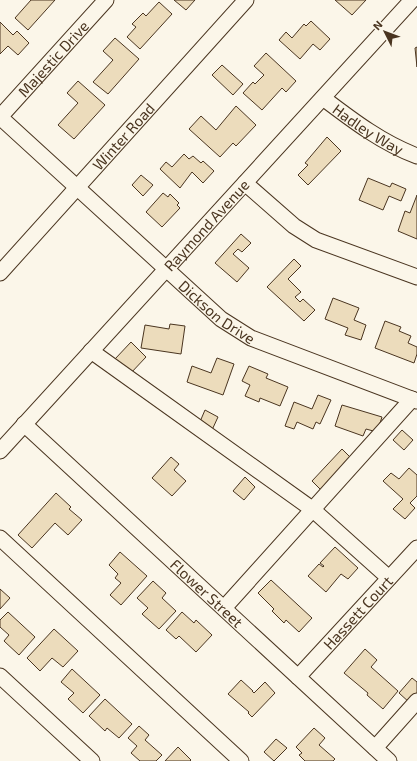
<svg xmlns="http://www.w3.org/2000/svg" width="417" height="761" font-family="'Exo 2',sans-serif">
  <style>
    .building { fill: #ecdcbc; stroke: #4a3520 }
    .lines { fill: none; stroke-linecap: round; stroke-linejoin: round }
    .minor-casing { stroke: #4a3520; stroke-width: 17 }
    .minor { stroke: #fbf6e9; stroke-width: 15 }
    .labels { text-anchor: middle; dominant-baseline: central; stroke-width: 3; stroke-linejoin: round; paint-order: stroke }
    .street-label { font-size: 15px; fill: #4a3520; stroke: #fbf6e9 }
  </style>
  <rect width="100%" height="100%" fill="#fbf6e9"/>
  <!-- building -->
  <g class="building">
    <path d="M 31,0 L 55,0 L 28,30 L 15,18 Z"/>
    <path d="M 174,0 L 195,0 L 186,10 Z"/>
    <path d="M 335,0 L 366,0 L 352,15 Z"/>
    <path d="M 159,2 L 172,14 L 140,49 L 127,37 L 136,27 L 132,24 L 143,13 L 146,16 Z"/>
    <path d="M 311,21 L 330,39 L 320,50 L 313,44 L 300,59 L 279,40 L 286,32 L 292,38 L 304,24 L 306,26 Z"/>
    <path d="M 0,22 L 13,35 L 17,31 L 29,43 L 18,55 L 8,46 L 0,54 Z"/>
    <path d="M 115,38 L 139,59 L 108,94 L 93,82 L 113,60 L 103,51 Z"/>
    <path d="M 417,47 L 417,67 L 415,48 Z"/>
    <path d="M 266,53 L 296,81 L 286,92 L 282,88 L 262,110 L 243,93 L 253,82 L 255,84 L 264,75 L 254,66 Z"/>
    <path d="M 222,65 L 243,84 L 233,95 L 212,75 Z"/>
    <path d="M 78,81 L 105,105 L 74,139 L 58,125 L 78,103 L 67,93 Z"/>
    <path d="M 236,106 L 256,125 L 236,146 L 233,143 L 220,157 L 189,129 L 201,116 L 216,130 Z"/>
    <path d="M 327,137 L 341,151 L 308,185 L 298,175 L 308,165 L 305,163 Z"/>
    <path d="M 184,154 L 189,159 L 193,156 L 201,163 L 203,161 L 214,171 L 203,183 L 192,172 L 180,188 L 160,169 L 166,162 L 172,167 Z"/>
    <path d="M 141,175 L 153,185 L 143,196 L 132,185 Z"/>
    <path d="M 368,178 L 390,187 L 392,183 L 406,189 L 401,201 L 389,196 L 383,210 L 359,200 Z"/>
    <path d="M 163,193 L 168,197 L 170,194 L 179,203 L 177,205 L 180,208 L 162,227 L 146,212 Z"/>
    <path d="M 417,195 L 417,239 L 398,231 L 405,211 L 410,213 Z"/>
    <path d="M 241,234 L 251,243 L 242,252 L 238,249 L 233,254 L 249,268 L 237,282 L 215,263 Z"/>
    <path d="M 294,259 L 301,266 L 288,279 L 301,292 L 295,297 L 300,302 L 303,299 L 315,310 L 304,321 L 267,287 Z"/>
    <path d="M 333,298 L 359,308 L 354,320 L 366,325 L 361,340 L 345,335 L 348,328 L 325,319 Z"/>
    <path d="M 385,321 L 401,327 L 399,331 L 411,336 L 408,343 L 417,347 L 417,354 L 414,363 L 375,348 Z"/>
    <path d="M 170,324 L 185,326 L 181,354 L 141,348 L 145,325 L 169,329 Z"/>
    <path d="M 131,342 L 146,357 L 130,374 L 115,359 Z"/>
    <path d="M 217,358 L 234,364 L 223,395 L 187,382 L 192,366 L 211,373 Z"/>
    <path d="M 249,366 L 268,374 L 266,378 L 288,387 L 280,406 L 260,398 L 259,402 L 245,396 L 250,385 L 242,381 Z"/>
    <path d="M 318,395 L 331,400 L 320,424 L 316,422 L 313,429 L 297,422 L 294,429 L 285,426 L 294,402 L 312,409 Z"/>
    <path d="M 342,405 L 382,417 L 377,432 L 366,429 L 363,436 L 335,426 Z"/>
    <path d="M 205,410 L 218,417 L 212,430 L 199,424 Z"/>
    <path d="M 402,430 L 413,440 L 404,450 L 393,440 Z"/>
    <path d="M 342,449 L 352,459 L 322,491 L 312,481 Z"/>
    <path d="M 171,457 L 179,464 L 174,470 L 186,481 L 172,496 L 152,478 Z"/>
    <path d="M 409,468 L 417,475 L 417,496 L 410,503 L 415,508 L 405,519 L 393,509 L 403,499 L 383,481 L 391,473 L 399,479 Z"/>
    <path d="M 245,477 L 255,487 L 244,500 L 233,491 Z"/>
    <path d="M 56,493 L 71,507 L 69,509 L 82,520 L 68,535 L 55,523 L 32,548 L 18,535 Z"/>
    <path d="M 335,547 L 358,568 L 348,579 L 341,574 L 326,592 L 308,576 L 319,564 L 323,567 L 324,566 L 320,563 Z"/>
    <path d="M 120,552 L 147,576 L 121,605 L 110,595 L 121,583 L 115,578 L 118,574 L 109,565 Z"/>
    <path d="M 271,580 L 312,618 L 299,632 L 286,620 L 284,623 L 272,611 L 274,609 L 258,593 Z"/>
    <path d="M 153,581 L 166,593 L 162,598 L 176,611 L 159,629 L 142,614 L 148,608 L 137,598 Z"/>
    <path d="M 0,589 L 10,598 L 0,609 Z"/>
    <path d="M 8,612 L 35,637 L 19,655 L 4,641 L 9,635 L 0,627 L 0,620 Z"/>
    <path d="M 182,612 L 194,623 L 196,620 L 212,635 L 196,652 L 179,636 L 176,639 L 166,630 Z"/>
    <path d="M 54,629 L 78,651 L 63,667 L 52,658 L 40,671 L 27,658 Z"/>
    <path d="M 365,649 L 377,660 L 371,667 L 398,691 L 383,709 L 367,695 L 368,693 L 344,673 Z"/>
    <path d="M 72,669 L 100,695 L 83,713 L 68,699 L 74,693 L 61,682 Z"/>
    <path d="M 412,678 L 417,682 L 417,695 L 410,703 L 399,693 Z"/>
    <path d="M 241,680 L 253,691 L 252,691 L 254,693 L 265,682 L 275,693 L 252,717 L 248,713 L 249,712 L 228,694 Z"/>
    <path d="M 105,699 L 132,724 L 119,738 L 107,728 L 105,731 L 89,716 Z"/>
    <path d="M 139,726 L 149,735 L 145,740 L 162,755 L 156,761 L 140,761 L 131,753 L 137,746 L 128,738 Z"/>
    <path d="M 314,728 L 325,738 L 319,745 L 335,759 L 333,761 L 305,761 L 299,755 L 302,753 L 296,747 Z"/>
    <path d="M 276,739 L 287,748 L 274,761 L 264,752 Z"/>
    <path d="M 178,747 L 191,760 L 190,761 L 165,761 Z"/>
  </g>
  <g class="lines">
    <!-- minor casing -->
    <g class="minor-casing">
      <g id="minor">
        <path id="s1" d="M 323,98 C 352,120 382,143 417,156"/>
        <path id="s2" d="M 0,117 L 221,319 L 251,338 L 417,401"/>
        <path id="s3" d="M 0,117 L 106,0"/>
        <path d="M 245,183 L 294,226 L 316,240 L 417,277"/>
        <path id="s4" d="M 0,273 L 246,0"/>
        <path d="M 91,351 L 312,509 L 389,578"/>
        <path id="s5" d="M 24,424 L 389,761"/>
        <path id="s6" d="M 0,451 L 412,0"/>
        <path d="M 0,538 L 241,761"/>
        <path d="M 224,608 L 412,399"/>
        <path d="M 0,676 L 92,761"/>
        <path id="s7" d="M 298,677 L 417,548"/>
        <path d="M 375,748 L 417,701"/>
      </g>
    </g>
    <!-- minor -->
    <use href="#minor" class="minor"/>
  </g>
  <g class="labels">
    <!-- street labels -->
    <g class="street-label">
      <text stroke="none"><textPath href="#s3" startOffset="79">Majestic Drive</textPath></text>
      <text stroke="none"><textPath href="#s1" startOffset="55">Hadley Way</textPath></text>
      <text stroke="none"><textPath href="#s4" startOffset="184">Winter Road</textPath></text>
      <text stroke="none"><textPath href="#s6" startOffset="306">Raymond Avenue</textPath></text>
      <text stroke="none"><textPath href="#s2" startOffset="292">Dickson Drive</textPath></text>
      <text stroke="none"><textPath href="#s5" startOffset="249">Flower Street</textPath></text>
      <text stroke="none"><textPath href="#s7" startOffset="88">Hassett Court</textPath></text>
    </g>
  </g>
  <!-- north arrow -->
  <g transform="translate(385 32) rotate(312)" stroke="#fbf6e9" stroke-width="3" paint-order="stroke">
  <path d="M0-3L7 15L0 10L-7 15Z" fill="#4a3520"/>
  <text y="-6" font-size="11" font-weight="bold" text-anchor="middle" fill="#4a3520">N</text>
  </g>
</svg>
